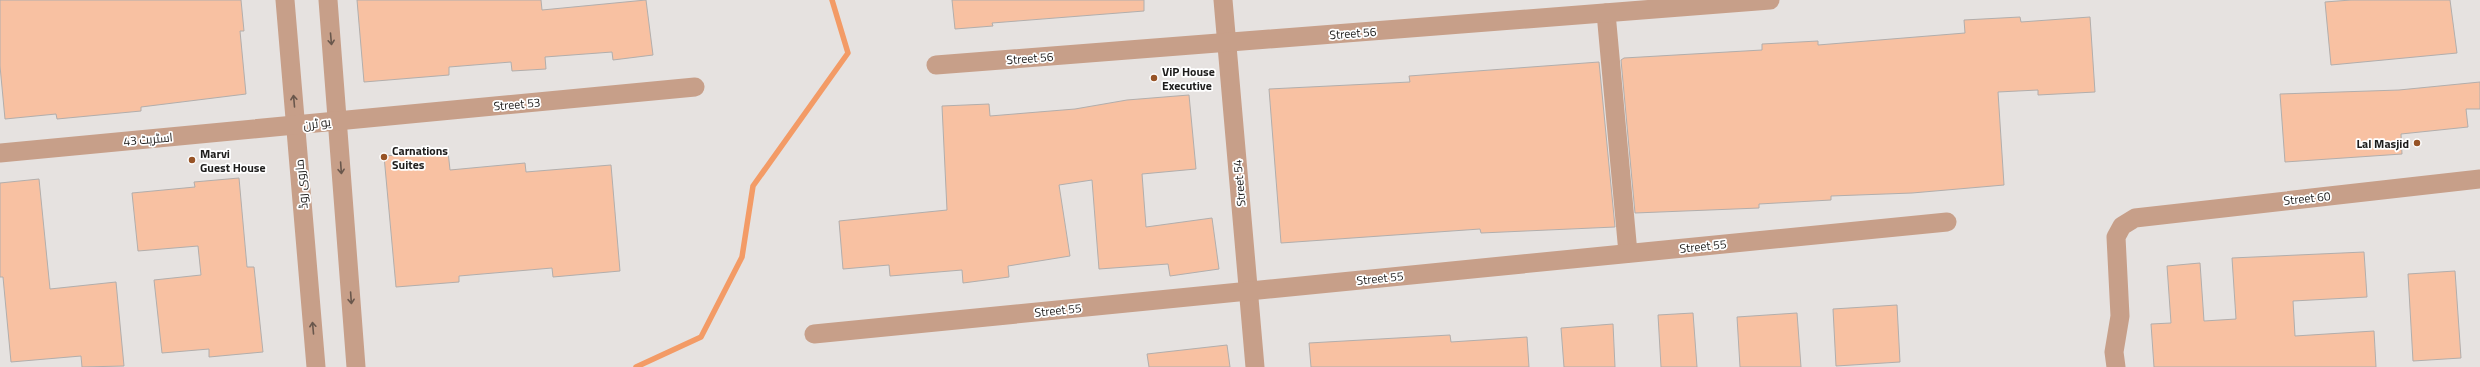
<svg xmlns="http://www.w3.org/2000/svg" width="2480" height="367" font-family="'Titillium Web',Cairo,sans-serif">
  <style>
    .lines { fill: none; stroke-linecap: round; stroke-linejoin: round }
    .stream { stroke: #f39b66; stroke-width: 5.5 }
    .building { fill: #f8c1a2; stroke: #b2aeac }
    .minor { stroke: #c79f89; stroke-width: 19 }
    .oneway { stroke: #69574c }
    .poi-dot { fill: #975326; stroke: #fff; stroke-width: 1.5 }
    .labels { text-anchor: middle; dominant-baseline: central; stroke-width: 3.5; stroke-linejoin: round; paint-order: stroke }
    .street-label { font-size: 12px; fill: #1d1c1b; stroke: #fff }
    .poi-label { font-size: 12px; font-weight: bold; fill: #1d1c1b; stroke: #fff; text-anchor: start }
  </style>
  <rect width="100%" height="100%" fill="#e6e2e0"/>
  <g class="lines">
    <!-- stream -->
    <path class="stream" d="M 636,367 L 701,337 L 742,257 L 753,186 L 848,53 L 832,0"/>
  </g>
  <!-- building -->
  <g class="building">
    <path d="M 0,0 L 241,0 L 244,31 L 240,31 L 246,94 L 141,107 L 141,111 L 57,119 L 56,114 L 5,119 L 0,66 Z"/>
    <path d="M 357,0 L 541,0 L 542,10 L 646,0 L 653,55 L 613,60 L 612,52 L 545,57 L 546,69 L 512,71 L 511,62 L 449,67 L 449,75 L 364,82 Z"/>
    <path d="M 952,0 L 1144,0 L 1144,11 L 992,23 L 993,26 L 955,29 Z"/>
    <path d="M 2351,0 L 2450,0 L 2457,53 L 2331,65 L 2325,2 Z"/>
    <path d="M 2020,17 L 2021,22 L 2090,17 L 2095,92 L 2038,95 L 2038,90 L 1998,92 L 2004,185 L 1912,193 L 1831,196 L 1831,200 L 1759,204 L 1759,208 L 1635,213 L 1621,60 L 1624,58 L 1762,50 L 1762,44 L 1818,41 L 1818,45 L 1965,33 L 1964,20 Z"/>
    <path d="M 1599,62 L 1615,227 L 1481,233 L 1480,229 L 1281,243 L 1269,89 L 1410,82 L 1409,76 Z"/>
    <path d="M 2480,82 L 2480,109 L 2466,109 L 2468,127 L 2401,134 L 2402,154 L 2285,162 L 2280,94 L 2399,90 Z"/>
    <path d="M 1189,95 L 1196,169 L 1142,174 L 1146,227 L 1212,218 L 1219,269 L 1170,276 L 1168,264 L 1099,269 L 1092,180 L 1059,185 L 1070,256 L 1008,266 L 1009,277 L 963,283 L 962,270 L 890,276 L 889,265 L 843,269 L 839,221 L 947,210 L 942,106 L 989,104 L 990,116 L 1075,109 L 1127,100 Z"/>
    <path d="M 448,151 L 450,170 L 525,163 L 526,172 L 611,165 L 620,271 L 553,277 L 552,268 L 459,276 L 459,282 L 396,287 L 384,156 Z"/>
    <path d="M 239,178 L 247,267 L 254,267 L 263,352 L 209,357 L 209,349 L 162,353 L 154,280 L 201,275 L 198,246 L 138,251 L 132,193 L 195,187 L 194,182 Z"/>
    <path d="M 39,179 L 50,289 L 116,282 L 124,366 L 82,367 L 81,356 L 11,362 L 3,277 L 0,277 L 0,183 Z"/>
    <path d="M 2364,252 L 2367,297 L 2293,301 L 2295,336 L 2374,331 L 2376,367 L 2154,367 L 2151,324 L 2171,323 L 2167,266 L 2200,263 L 2204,321 L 2236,319 L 2232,258 Z"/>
    <path d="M 2455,271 L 2461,358 L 2413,361 L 2408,274 Z"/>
    <path d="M 1897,305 L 1900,362 L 1836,366 L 1833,309 Z"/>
    <path d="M 1693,313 L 1697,367 L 1661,367 L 1658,315 Z"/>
    <path d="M 1797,313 L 1801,367 L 1740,367 L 1737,317 Z"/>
    <path d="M 1613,324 L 1615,367 L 1564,367 L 1561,328 Z"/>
    <path d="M 1450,335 L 1451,342 L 1527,337 L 1529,367 L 1311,367 L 1309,343 Z"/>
    <path d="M 1227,345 L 1230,367 L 1149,367 L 1147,354 Z"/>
  </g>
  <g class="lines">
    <!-- minor -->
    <g class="minor">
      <path d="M 285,0 L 316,367"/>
      <path d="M 328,0 L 356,367"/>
      <path d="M 1223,0 L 1255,367"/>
      <path d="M 1606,13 L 1628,253"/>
      <path d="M 936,65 L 1770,0"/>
      <path d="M 0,153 L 695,87"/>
      <path d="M 814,334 L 1947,222"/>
      <path d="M 2116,367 L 2114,352 L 2120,316 L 2116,237 L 2122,226 L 2135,218 L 2480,179"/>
    </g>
  </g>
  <!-- one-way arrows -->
  <defs><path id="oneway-shaft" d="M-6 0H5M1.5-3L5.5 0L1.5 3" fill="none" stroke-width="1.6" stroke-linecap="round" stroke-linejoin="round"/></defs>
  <g class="oneway">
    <use href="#oneway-shaft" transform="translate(331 39) rotate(85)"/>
    <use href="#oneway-shaft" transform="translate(294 101) rotate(-95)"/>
    <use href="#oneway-shaft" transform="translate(341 168) rotate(86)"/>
    <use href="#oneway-shaft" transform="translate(351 298) rotate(86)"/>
    <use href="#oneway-shaft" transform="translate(313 328) rotate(-95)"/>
  </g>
  <!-- markers -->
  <g class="poi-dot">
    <circle cx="1154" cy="78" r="4"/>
    <circle cx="2417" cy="143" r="4"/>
    <circle cx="384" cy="157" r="4"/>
    <circle cx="192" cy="160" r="4"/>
  </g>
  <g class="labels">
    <!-- street labels -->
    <g class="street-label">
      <text transform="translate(1353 33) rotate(-4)">Street 56</text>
      <text transform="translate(1030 58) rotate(-4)">Street 56</text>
      <text transform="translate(517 104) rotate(-5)">Street 53</text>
      <text transform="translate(317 123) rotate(-7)">یو ٹرن</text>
      <text transform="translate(148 139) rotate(-5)">اسٹریٹ 43</text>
      <text transform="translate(1239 183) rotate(-95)">Street 54</text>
      <text transform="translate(301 184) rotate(-95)">ماروی روڈ</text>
      <text transform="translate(2307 198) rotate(-6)">Street 60</text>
      <text transform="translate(1703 246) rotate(-6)">Street 55</text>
      <text transform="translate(1380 278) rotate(-6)">Street 55</text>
      <text transform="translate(1058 310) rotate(-6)">Street 55</text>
    </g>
    <!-- poi labels -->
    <g class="poi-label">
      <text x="1162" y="71">ViP House<tspan x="1162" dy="14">Executive</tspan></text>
      <text x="2409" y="143" text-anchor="end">Lal Masjid</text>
      <text x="392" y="150">Carnations<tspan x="392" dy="14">Suites</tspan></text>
      <text x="200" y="153">Marvi<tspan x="200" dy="14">Guest House</tspan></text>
    </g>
  </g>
</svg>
